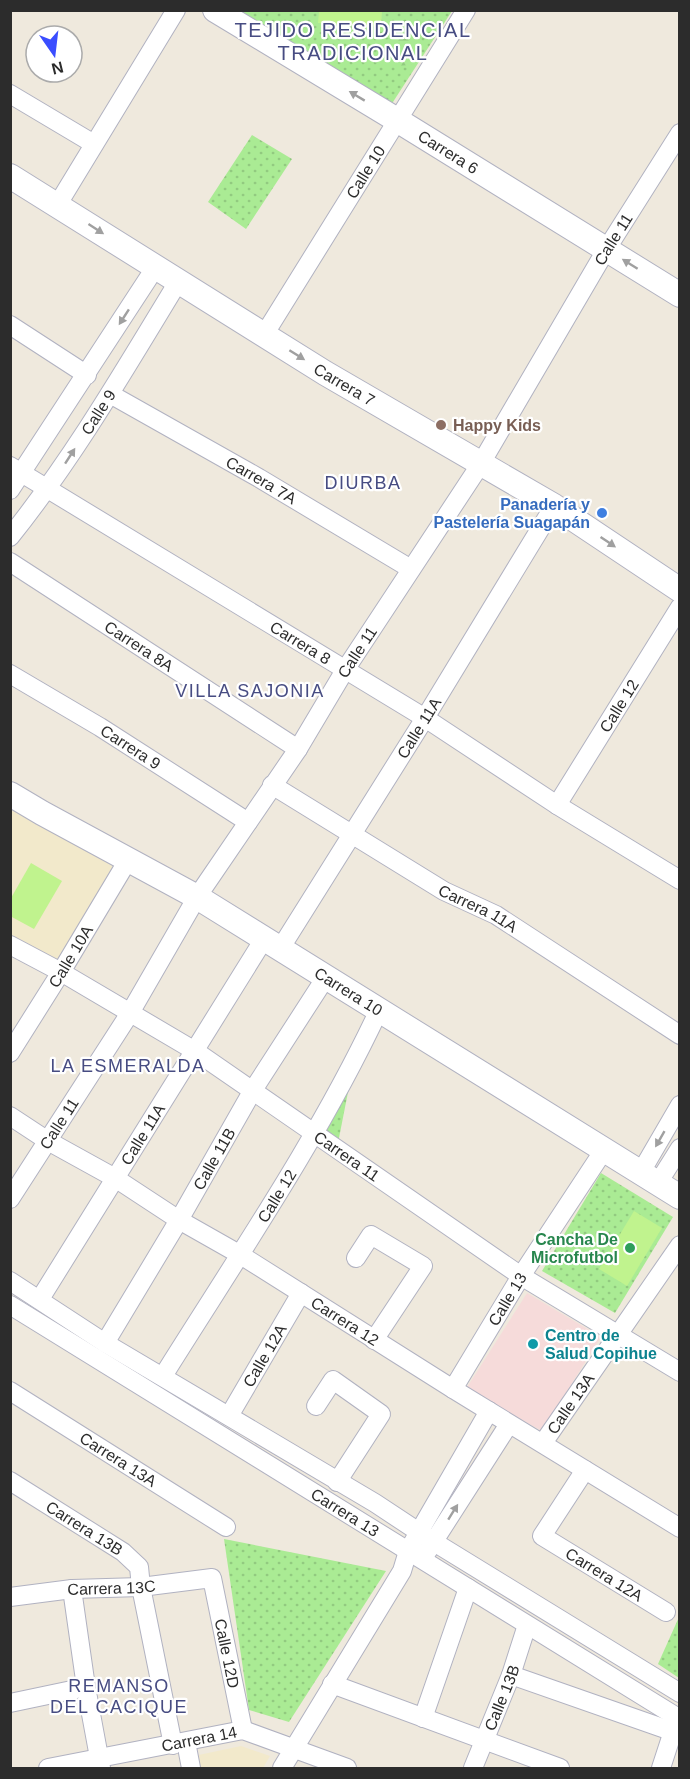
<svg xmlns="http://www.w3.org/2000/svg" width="690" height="1779" font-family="Helvetica,sans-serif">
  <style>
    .education { fill: #f2e9cb }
    .medical { fill: #f6dbda }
    .grass { fill: url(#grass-dots) }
    .forest { fill: url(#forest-firs) }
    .pitch { fill: #c0f38e }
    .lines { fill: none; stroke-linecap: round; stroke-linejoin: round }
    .street-casing { stroke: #b1b2c1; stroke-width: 20 }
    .secondary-casing { stroke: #b1b2c1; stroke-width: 26 }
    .street { stroke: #fff; stroke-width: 18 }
    .secondary { stroke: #fff; stroke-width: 24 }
    .oneway { fill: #a0a0a0 }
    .education-dot { fill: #8d6e63; stroke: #fff; stroke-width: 2 }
    .shop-dot { fill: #3f7fe0; stroke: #fff; stroke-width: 2 }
    .leisure-dot { fill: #2e9e5b; stroke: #fff; stroke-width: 2 }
    .culture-dot { fill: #0f9aa8; stroke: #fff; stroke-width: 2 }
    .labels { text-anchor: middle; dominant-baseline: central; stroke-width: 4.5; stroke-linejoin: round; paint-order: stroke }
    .street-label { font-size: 16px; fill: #2c2c2c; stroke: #fff }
    .education-label { font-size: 16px; font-weight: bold; fill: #785e54; stroke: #fff; text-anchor: start }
    .shop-label { font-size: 16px; font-weight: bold; fill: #366cbe; stroke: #fff; text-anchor: end }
    .leisure-label { font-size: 16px; font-weight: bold; fill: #27864d; stroke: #fff; text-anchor: end }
    .culture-label { font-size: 16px; font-weight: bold; fill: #0d838f; stroke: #fff; text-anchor: start }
    .neighbourhood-label { font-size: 18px; letter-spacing: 1.5px; fill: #474c82; stroke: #fff }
    .quarter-label { font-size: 20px; letter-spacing: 1.5px; fill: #474c82; stroke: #fff }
  </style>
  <defs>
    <pattern id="grass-dots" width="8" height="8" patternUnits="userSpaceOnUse" patternTransform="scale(1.5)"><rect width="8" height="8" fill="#aaeb94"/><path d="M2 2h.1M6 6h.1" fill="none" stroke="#92ca80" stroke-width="1.8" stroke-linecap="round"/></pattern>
    <pattern id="forest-firs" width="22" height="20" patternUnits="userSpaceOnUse" patternTransform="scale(1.5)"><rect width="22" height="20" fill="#aaeb94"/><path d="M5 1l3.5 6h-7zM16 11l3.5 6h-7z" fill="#92ca80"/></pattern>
  </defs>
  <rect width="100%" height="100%" fill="#efe9dd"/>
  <!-- education -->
  <g class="education">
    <path d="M 11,802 L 128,860 L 61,972 L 11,942 Z"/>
    <path d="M 241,1746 L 270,1756 L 263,1768 L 197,1768 L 194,1756 Z"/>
  </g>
  <!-- medical -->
  <path class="medical" d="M 527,1293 L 601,1337 L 542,1431 L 466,1389 Z"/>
  <!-- grass -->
  <g class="grass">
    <path d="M 229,11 L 452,11 L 391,105 Z"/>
    <path d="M 252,135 L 292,159 L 246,229 L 208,202 Z"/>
    <path d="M 349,1087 L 338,1143 L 320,1131 Z"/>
    <path d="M 601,1173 L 673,1217 L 615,1313 L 542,1271 Z"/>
    <path d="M 224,1539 L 386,1571 L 289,1722 L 249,1710 Z"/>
    <path d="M 679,1617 L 679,1678 L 658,1664 Z"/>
  </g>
  <!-- forest -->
  <path class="forest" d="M 413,35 L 419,40 L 416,50 L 416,63 C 410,67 396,64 386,67 C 382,64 380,61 378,56 C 372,34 402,39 413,35 Z"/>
  <!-- pitch -->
  <g class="pitch">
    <path d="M 319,11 L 382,11 L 381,27 L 318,23 Z"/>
    <path d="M 31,863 L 62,881 L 34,929 L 10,916 L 11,898 Z"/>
    <path d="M 634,1211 L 662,1228 L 627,1286 L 599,1269 Z"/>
  </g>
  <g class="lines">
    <!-- street casing -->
    <g class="street-casing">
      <g id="street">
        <path d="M 10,94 L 94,144"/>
        <path d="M 60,207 L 61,199 L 176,10"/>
        <path d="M 10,325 L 87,375"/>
        <path id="s1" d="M 264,335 L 466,10"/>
        <path id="s2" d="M 110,394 L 259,478 L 411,569"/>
        <path id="s3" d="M 10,466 L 425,718 L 557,805 L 680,880"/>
        <path d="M 10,490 L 155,268"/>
        <path id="s4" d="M 10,537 C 74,457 125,369 178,282"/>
        <path id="s5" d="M 10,562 L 298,749"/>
        <path id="s6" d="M 10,674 L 100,727 L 248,822"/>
        <path id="s7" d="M 272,785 L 444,891 L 496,915 L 680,1035"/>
        <path id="s8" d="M 557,805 L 680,607"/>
        <path id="s9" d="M 10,945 L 61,972 L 195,1051 L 521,1276 L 680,1372"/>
        <path id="s10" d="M 280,949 L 425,718 L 554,506"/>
        <path id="s11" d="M 10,1053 L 61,972 L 128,860"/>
        <path id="s12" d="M 10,1116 L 48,1141 L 115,1178 L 179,1220 L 239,1254 L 453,1389 L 680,1528"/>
        <path d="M 641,1172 L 680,1105"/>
        <path d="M 658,1183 L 680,1148"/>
        <path id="s13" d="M 10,1199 L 130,1013 L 197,897 L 298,749 L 345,670 L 480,465 L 606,250 L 680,133"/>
        <path d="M 356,1258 L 371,1235 L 423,1266 L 374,1340"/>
        <path d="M 10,1281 L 105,1343 L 375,1503 L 434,1542 L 680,1693"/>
        <path id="s14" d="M 40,1299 L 264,939"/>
        <path id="s15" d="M 10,1305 L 680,1719"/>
        <path id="s16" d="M 105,1343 L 179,1220 L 253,1090 L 326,977"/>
        <path id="s17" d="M 163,1376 C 238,1256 319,1138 379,1010"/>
        <path id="s18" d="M 453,1389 L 521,1276 L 604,1150"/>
        <path id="s19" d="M 10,1391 L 226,1527"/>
        <path d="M 316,1406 L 333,1380 L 381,1414 L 337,1482"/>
        <path id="s20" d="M 229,1416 L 301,1293"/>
        <path id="s21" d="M 543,1443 L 680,1245"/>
        <path id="s22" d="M 585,1470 L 542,1536 L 666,1612"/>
        <path id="s23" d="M 10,1481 L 123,1552 L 139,1567 L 141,1587 L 173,1745"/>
        <path d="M 427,1552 L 509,1424"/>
        <path d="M 72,1589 L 86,1687 L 101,1768"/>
        <path id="s24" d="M 10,1597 L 72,1589 L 141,1587 L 212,1578 L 243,1730"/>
        <path d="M 511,1675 L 674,1732"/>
        <path d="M 332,1684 L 560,1768"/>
        <path d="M 10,1703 L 86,1687"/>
        <path d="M 423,1718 L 468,1588"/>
        <path d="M 186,1742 L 191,1768"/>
        <path id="s25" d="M 48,1768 L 243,1730 L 347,1768"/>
        <path d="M 282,1768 L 402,1571 L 408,1551 L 489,1411"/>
        <path id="s26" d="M 473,1768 L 511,1675 L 527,1625"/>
        <path d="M 661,1768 L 676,1722"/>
      </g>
    </g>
    <!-- secondary casing -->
    <g class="secondary-casing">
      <g id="secondary">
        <path id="s27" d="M 215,10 L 397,120 L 680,295"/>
        <path id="s28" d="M 10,176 L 325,373 L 554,506 L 680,590"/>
        <path id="s29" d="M 10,794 L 42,813 L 197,897 L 680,1197"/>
      </g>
    </g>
    <!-- street -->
    <use href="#street" class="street"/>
    <!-- secondary -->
    <use href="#secondary" class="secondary"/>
  </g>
  <!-- one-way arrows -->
  <defs><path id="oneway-solid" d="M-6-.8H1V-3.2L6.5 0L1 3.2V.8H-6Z" transform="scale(1.5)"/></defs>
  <g class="oneway">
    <use href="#oneway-solid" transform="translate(357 96) rotate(-149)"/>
    <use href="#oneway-solid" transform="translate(96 229) rotate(33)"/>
    <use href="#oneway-solid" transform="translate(630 264) rotate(-148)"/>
    <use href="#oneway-solid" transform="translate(124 317) rotate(123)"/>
    <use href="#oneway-solid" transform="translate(297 355) rotate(32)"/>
    <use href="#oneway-solid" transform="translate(70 456) rotate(-57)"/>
    <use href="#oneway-solid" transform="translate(608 542) rotate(34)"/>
    <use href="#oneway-solid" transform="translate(660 1139) rotate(120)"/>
    <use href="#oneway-solid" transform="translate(453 1512) rotate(-58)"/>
  </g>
  <!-- markers -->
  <circle class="education-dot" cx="441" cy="425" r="6"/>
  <circle class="shop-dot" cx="602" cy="513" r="6"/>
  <circle class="leisure-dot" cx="630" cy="1248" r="6"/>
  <circle class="culture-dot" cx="533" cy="1344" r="6"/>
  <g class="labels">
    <!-- street labels -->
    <g class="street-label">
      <text stroke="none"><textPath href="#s27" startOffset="273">Carrera 6</textPath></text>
      <text stroke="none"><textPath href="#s1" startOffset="192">Calle 10</textPath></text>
      <text stroke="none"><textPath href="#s13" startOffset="1134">Calle 11</textPath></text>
      <text stroke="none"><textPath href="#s28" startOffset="394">Carrera 7</textPath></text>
      <text stroke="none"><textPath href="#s4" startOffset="153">Calle 9</textPath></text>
      <text stroke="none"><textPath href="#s2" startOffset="174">Carrera 7A</textPath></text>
      <text stroke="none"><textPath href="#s3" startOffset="340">Carrera 8</textPath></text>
      <text stroke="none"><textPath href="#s5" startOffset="154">Carrera 8A</textPath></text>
      <text stroke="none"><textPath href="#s13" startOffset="648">Calle 11</textPath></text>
      <text stroke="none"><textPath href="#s8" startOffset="117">Calle 12</textPath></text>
      <text stroke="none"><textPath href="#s10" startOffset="261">Calle 11A</textPath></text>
      <text stroke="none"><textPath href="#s6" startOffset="141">Carrera 9</textPath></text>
      <text stroke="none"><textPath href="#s7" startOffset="240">Carrera 11A</textPath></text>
      <text stroke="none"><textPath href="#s11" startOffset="114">Calle 10A</textPath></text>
      <text stroke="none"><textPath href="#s29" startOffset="392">Carrera 10</textPath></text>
      <text stroke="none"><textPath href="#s13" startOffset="90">Calle 11</textPath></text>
      <text stroke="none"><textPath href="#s14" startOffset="194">Calle 11A</textPath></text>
      <text stroke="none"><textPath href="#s9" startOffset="398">Carrera 11</textPath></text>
      <text stroke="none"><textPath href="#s16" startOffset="214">Calle 11B</textPath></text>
      <text stroke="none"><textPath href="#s17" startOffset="213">Calle 12</textPath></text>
      <text stroke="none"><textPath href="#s18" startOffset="105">Calle 13</textPath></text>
      <text stroke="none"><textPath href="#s12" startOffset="393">Carrera 12</textPath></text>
      <text stroke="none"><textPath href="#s20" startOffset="70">Calle 12A</textPath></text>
      <text stroke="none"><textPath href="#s21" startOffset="48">Calle 13A</textPath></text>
      <text stroke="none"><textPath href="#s19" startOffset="128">Carrera 13A</textPath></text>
      <text stroke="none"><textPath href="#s15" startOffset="394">Carrera 13</textPath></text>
      <text stroke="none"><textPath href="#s23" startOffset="88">Carrera 13B</textPath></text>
      <text stroke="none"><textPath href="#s22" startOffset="152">Carrera 12A</textPath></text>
      <text stroke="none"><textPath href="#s24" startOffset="102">Carrera 13C</textPath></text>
      <text stroke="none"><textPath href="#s24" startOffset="280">Calle 12D</textPath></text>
      <text stroke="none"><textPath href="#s26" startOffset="76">Calle 13B</textPath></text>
      <text stroke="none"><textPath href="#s25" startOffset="154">Carrera 14</textPath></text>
    </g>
    <!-- education labels -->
    <g class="education-label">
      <text x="453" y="425">Happy Kids</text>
    </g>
    <!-- shop labels -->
    <g class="shop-label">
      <text x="590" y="504">Panadería y<tspan x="590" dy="18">Pastelería Suagapán</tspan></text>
    </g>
    <!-- leisure labels -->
    <g class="leisure-label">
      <text x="618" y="1239">Cancha De<tspan x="618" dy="18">Microfutbol</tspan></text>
    </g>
    <!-- culture labels -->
    <g class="culture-label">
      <text x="545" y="1335">Centro de<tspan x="545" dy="18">Salud Copihue</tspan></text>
    </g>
    <!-- neighbourhood labels -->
    <g class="neighbourhood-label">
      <text x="363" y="483">DIURBA</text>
      <text x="250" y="691">VILLA SAJONIA</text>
      <text x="128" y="1066">LA ESMERALDA</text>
      <text x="119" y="1686">REMANSO<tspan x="119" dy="21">DEL CACIQUE</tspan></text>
    </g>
    <!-- quarter labels -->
    <g class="quarter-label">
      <text x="353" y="30">TEJIDO RESIDENCIAL<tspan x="353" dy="23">TRADICIONAL</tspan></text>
    </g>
  </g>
  <!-- border -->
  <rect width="690" height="1779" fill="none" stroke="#2c2c2c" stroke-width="24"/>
  <!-- north arrow -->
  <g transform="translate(54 54) rotate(166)"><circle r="28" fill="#ffffff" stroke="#ababab" stroke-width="1.5"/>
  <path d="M0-4.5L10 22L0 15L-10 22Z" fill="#3a4dff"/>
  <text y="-9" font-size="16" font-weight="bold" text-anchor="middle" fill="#2c2c2c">N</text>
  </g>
</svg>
